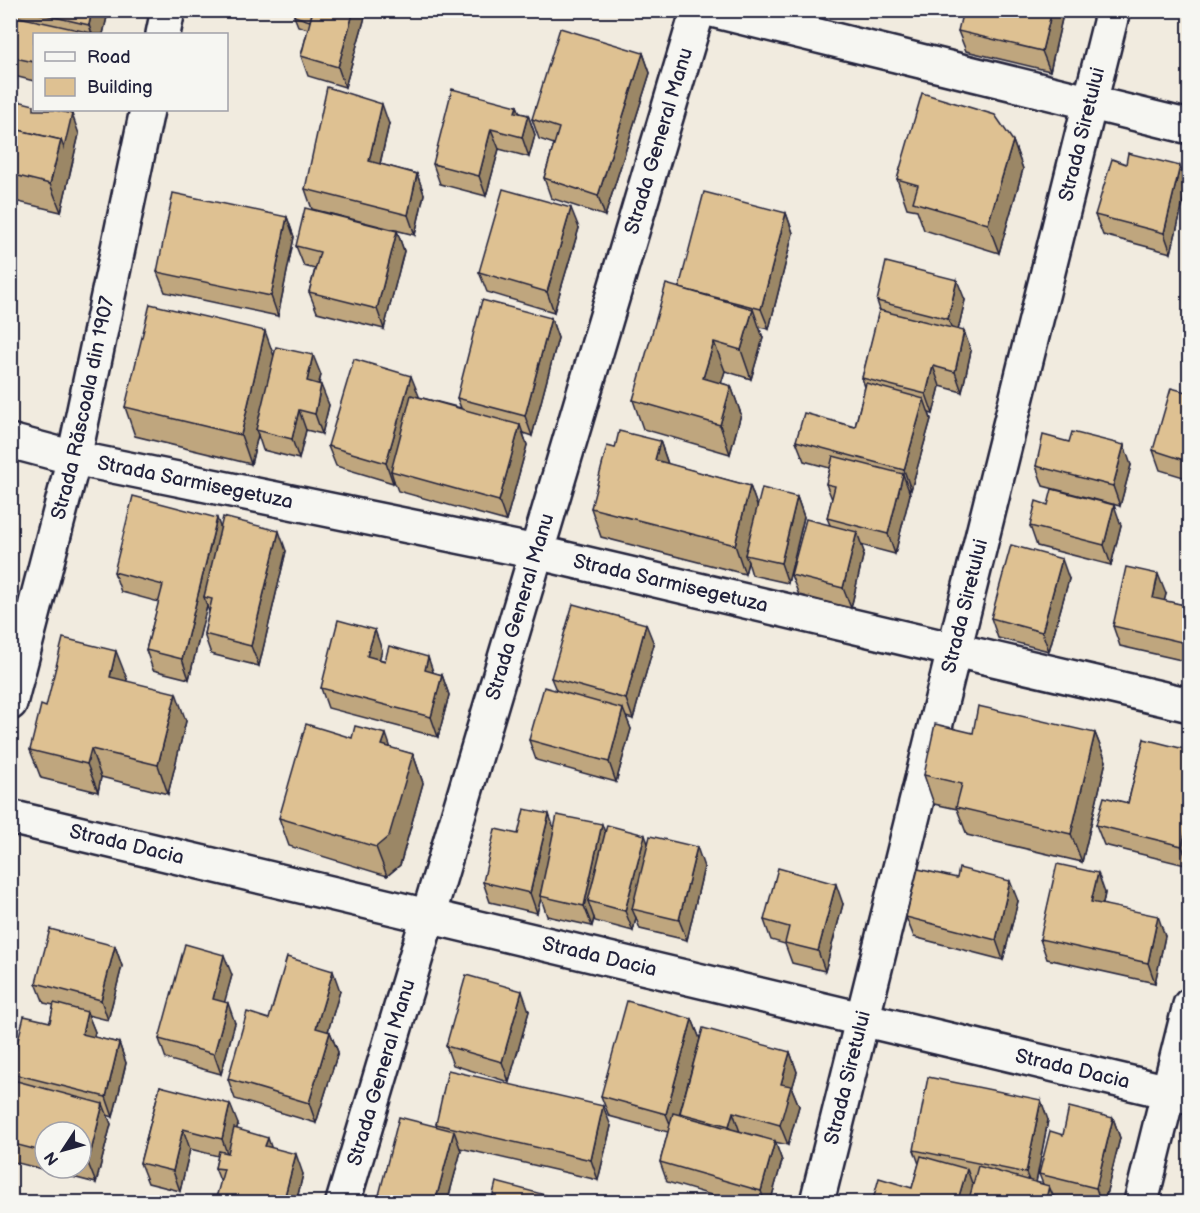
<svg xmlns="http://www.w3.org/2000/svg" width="1200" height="1213" font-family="'Balsamiq Sans',sans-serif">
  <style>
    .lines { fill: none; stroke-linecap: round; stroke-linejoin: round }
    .street-casing { stroke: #22223b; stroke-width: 38 }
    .secondary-casing { stroke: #22223b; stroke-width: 38 }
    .street { stroke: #f6f6f2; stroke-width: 33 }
    .secondary { stroke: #f6f6f2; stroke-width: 33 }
    .wall { fill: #bfa67e; stroke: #22223b; stroke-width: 1.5; fill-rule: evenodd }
    .shaded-wall { fill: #9b8766; stroke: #22223b; stroke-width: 1.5 }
    .building { fill: #dec192; stroke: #22223b; stroke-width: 1.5 }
    .labels { text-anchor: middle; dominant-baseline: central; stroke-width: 5; stroke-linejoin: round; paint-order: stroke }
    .street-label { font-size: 20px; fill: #22223b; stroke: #f6f6f2 }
  </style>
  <rect width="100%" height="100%" fill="#f1ebdf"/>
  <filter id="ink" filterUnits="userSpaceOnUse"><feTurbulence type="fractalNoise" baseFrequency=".0167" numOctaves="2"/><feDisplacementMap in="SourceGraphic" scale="12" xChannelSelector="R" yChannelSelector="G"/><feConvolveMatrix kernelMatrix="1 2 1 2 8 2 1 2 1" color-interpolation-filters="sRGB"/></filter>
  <g filter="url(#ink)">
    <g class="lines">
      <!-- street casing -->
      <g class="street-casing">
        <g id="street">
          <path d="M 712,10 L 1190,127"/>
          <path id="s1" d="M 10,441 L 74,458 L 536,552 L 1190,705"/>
          <path id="s2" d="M 10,817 L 1190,1097"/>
          <path id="s3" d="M 343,1202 L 698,10"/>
          <path id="s4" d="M 817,1202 L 1113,10"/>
          <path d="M 1141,1202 L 1190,1005"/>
        </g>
      </g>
      <!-- secondary casing -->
      <g class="secondary-casing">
        <g id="secondary">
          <path d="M 163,34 L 168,10"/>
          <path id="s5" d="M 10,703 L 74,458 L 147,110"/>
        </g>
      </g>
      <!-- street -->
      <use href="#street" class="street"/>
      <!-- secondary -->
      <use href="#secondary" class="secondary"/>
    </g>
    <!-- wall -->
    <g class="wall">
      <path d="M 10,10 L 105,10 L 107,17 L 103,34 L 34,34 L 34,81 L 10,75 Z"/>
      <path d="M 296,10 L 367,10 L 345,87 L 308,76 L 301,56 L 308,29 L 298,26 L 294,16 Z"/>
      <path d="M 1064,10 L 1050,71 L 966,51 L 958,31 Z"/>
      <path d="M 643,53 L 650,73 L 605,216 L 551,198 L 544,178 L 554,144 L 539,139 L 532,119 Z"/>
      <path d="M 10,99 L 79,134 L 61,212 L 10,200 Z"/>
      <path d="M 517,106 L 520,113 L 528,115 L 535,135 L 529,157 L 499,149 L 486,196 L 440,184 L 433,164 Z"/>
      <path d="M 389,124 L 380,164 L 417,174 L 424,194 L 415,235 L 312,209 L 305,189 Z"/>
      <path d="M 1013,141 L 1023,169 L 999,253 L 924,230 L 917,210 L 907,208 L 897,179 Z"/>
      <path d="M 1187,186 L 1171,253 L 1103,235 L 1095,215 Z"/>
      <path d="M 786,213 L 793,233 L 769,329 L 759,327 L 763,338 L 751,379 L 725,371 L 721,383 L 731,386 L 741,414 L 730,454 L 643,429 L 633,400 L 679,288 Z"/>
      <path d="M 287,217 L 294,237 L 278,316 L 165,292 L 157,272 Z"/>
      <path d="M 579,228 L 554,312 L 487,292 L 479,272 Z"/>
      <path d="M 397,231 L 404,251 L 384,329 L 317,312 L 309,292 L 315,269 L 304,266 L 296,246 Z"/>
      <path d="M 965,300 L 958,330 L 971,351 L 962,392 L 940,386 L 933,414 L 929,413 L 931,419 L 911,490 L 909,489 L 910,494 L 895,554 L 861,545 L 864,552 L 851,608 L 799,595 L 791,575 L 830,525 L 827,518 L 832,499 L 826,484 L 830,468 L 804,461 L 796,441 L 855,427 L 865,387 L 862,378 L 880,310 L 877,301 Z"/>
      <path d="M 551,318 L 558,338 L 532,436 L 523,433 L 527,445 L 506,521 L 398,491 L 394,481 L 393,483 L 336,466 L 328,446 L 419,397 L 461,408 L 457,398 Z"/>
      <path d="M 274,356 L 321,375 L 319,384 L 329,405 L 322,434 L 306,430 L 299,459 L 263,450 L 258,435 L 251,464 L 135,436 L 125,407 Z"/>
      <path d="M 1190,393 L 1190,479 L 1160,470 L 1153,450 Z"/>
      <path d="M 660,441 L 668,464 L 750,486 L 757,506 L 797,497 L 804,517 L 788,583 L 752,575 L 748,562 L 745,574 L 601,537 L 591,508 L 615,448 Z"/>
      <path d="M 1131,465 L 1120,506 L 1043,486 L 1036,466 Z"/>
      <path d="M 1048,505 L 1121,525 L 1111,565 L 1037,546 L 1030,526 Z"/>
      <path d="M 221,528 L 286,551 L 259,666 L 211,654 L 204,634 L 209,612 L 207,606 L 189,679 L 153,670 L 146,650 L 159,602 L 121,592 L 114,572 Z"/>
      <path d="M 1069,579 L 1049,651 L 998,638 L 991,618 Z"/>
      <path d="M 1166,594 L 1164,601 L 1189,606 L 1190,603 L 1190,662 L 1120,646 L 1113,626 Z"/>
      <path d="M 654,644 L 633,719 L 626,717 L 631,729 L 616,782 L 536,760 L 529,740 L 556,690 L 551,678 Z"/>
      <path d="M 382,650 L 379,659 L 442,675 L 449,695 L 438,737 L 328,708 L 321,688 Z"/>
      <path d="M 127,679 L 126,681 L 186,721 L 168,794 L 101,777 L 98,792 L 41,778 L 30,750 L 46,707 Z"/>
      <path d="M 973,733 L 1095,733 L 1106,761 L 1082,862 L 967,835 L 957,809 L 934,804 L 924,775 Z"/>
      <path d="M 352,738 L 413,754 L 423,783 L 400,865 L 387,876 L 289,846 L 279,818 Z"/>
      <path d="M 1144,739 L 1189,866 L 1104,845 L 1096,825 L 1128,803 Z"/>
      <path d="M 554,829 L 605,833 L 648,845 L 704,867 L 687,940 L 640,929 L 636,918 L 633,931 L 595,921 L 594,918 L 592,926 L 547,916 L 541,898 L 537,913 L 490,902 L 483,882 L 518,834 Z"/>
      <path d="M 1105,893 L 1103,904 L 1165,936 L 1155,983 L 1047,959 L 1040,939 Z"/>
      <path d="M 1018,901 L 1003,960 L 914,937 L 906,917 Z"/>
      <path d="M 843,904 L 825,971 L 792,963 L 785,944 L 771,940 L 764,920 Z"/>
      <path d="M 115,946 L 122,966 L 108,1020 L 88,1015 L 95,1032 L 93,1037 L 119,1043 L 126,1063 L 113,1117 L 107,1115 L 111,1124 L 96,1183 L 10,1161 L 10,1089 L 13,1080 L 10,1071 L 50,1022 L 54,1005 L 44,1003 L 36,983 ZM 45,1132 L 81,1132 L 81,1168 L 45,1168 Z"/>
      <path d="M 232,975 L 224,1002 L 235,1023 L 221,1074 L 166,1059 L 159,1039 Z"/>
      <path d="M 340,991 L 328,1031 L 330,1032 L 338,1052 L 316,1123 L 235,1099 L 228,1079 L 269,1019 Z"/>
      <path d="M 529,1011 L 509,1082 L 453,1065 L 446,1046 Z"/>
      <path d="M 692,1019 L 700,1039 L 679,1114 L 680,1115 L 680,1113 L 790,1052 L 797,1072 L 792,1089 L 799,1106 L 788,1145 L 775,1142 L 782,1161 L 770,1203 L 738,1203 L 667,1182 L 660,1162 L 668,1132 L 609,1116 L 601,1096 Z"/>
      <path d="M 160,1086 L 238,1124 L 236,1129 L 271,1148 L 303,1174 L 296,1203 L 218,1203 L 216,1198 L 221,1183 L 215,1168 L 218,1156 L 190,1149 L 180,1191 L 148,1183 L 140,1163 Z"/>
      <path d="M 1113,1118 L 1120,1138 L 1104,1203 L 1080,1203 L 1053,1196 L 912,1188 L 919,1164 L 914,1150 L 1048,1120 L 1036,1182 L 1043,1184 L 1039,1174 L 1063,1135 Z"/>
      <path d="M 436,1124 L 611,1126 L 598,1180 L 460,1148 L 461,1151 L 447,1203 L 377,1203 L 437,1127 Z"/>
    </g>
    <!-- shaded-wall -->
    <g class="shaded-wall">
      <path d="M 92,10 L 105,10 L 107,17 L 103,34 L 92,34 L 89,25 Z"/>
      <path d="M 354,10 L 367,10 L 345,87 L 338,67 Z"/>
      <path d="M 1052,10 L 1064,10 L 1050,71 L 1042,51 Z"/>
      <path d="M 643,53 L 650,73 L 605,216 L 598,196 Z"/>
      <path d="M 382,104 L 389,124 L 376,181 L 369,161 Z"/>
      <path d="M 517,106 L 524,126 L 515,112 Z"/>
      <path d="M 72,114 L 79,134 L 61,212 L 50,184 L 61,140 Z"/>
      <path d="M 528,115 L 535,135 L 529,157 L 522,137 Z"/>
      <path d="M 491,129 L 499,149 L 486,196 L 479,176 Z"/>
      <path d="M 1013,141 L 1023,169 L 999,253 L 988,224 Z"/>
      <path d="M 1180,166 L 1187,186 L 1171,253 L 1164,233 Z"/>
      <path d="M 417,174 L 424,194 L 415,235 L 408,215 Z"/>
      <path d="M 571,208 L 579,228 L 554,312 L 547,292 Z"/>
      <path d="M 786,213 L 793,233 L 769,329 L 761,309 Z"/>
      <path d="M 287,217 L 294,237 L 278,316 L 271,296 Z"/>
      <path d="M 397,231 L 404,251 L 384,329 L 377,309 Z"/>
      <path d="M 957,280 L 965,300 L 956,339 L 948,319 Z"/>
      <path d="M 753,309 L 763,338 L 751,379 L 741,350 Z"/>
      <path d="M 551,318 L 558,338 L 532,436 L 525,416 Z"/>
      <path d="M 265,331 L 275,359 L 256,430 L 258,435 L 251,464 L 241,435 Z"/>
      <path d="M 964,331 L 971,351 L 962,392 L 955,372 Z"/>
      <path d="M 714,342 L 725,371 L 714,406 L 703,378 Z"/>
      <path d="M 313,355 L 321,375 L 314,401 L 307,381 Z"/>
      <path d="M 933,366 L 940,386 L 933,414 L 926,394 Z"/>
      <path d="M 411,376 L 419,396 L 391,471 L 394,481 L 393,483 L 386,463 Z"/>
      <path d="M 321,385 L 329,405 L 322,434 L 315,414 Z"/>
      <path d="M 731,386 L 741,414 L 730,454 L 720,425 Z"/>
      <path d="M 924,399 L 931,419 L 911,490 L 904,470 Z"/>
      <path d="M 299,410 L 306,430 L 299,459 L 292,439 Z"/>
      <path d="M 520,425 L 527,445 L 506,521 L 499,501 Z"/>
      <path d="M 660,441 L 670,470 L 655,460 Z"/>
      <path d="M 1124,445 L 1131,465 L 1120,506 L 1113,486 Z"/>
      <path d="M 903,474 L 910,494 L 895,554 L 888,534 Z"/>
      <path d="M 750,486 L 760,514 L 745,555 L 748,562 L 745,574 L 735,545 Z"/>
      <path d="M 797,497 L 804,517 L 788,583 L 781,563 Z"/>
      <path d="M 1114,505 L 1121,525 L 1111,565 L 1104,545 Z"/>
      <path d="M 217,518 L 224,538 L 204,597 L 207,606 L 189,679 L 182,659 Z"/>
      <path d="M 279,531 L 286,551 L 259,666 L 251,646 Z"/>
      <path d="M 857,532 L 864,552 L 851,608 L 843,588 Z"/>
      <path d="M 1062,559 L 1069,579 L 1049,651 L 1042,632 Z"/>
      <path d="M 1158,574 L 1166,594 L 1160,618 L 1153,598 Z"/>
      <path d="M 646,624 L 654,644 L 633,719 L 626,699 Z"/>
      <path d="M 375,630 L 382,650 L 375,676 L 367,656 Z"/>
      <path d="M 116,651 L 127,679 L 121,706 L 110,677 Z"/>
      <path d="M 428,657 L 435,677 L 425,670 Z"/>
      <path d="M 442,675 L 449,695 L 438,737 L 431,717 Z"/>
      <path d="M 176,693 L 186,721 L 168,794 L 158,765 Z"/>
      <path d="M 623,709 L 631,729 L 616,782 L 609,762 Z"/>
      <path d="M 1095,733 L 1106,761 L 1082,862 L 1071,834 Z"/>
      <path d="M 386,734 L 396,763 L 382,745 Z"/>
      <path d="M 91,749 L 101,777 L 98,792 L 87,764 Z"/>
      <path d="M 413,754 L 423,783 L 400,865 L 387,876 L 376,847 Z"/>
      <path d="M 549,814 L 556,834 L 540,896 L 541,898 L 537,913 L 530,893 Z"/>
      <path d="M 1190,814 L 1190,863 L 1189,866 L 1182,846 Z"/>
      <path d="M 602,824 L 609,844 L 588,901 L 594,918 L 592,926 L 584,906 Z"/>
      <path d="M 645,835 L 652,855 L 632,909 L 636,918 L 633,931 L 625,911 Z"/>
      <path d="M 697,847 L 704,867 L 687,940 L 679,920 Z"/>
      <path d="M 1098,873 L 1105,893 L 1099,922 L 1091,902 Z"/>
      <path d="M 1010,881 L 1018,901 L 1003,960 L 996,940 Z"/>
      <path d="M 836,884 L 843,904 L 825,971 L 818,951 Z"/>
      <path d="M 1158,916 L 1165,936 L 1155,983 L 1148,963 Z"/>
      <path d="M 115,946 L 122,966 L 108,1020 L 101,1000 Z"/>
      <path d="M 224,955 L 232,975 L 220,1019 L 213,999 Z"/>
      <path d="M 333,971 L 340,991 L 323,1048 L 316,1028 Z"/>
      <path d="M 522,991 L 529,1011 L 509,1082 L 502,1062 Z"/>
      <path d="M 228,1003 L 235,1023 L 221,1074 L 214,1054 Z"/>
      <path d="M 87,1012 L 95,1032 L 89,1054 L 82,1034 Z"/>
      <path d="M 692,1019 L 700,1039 L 674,1134 L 666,1114 Z"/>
      <path d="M 330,1032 L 338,1052 L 316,1123 L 309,1103 Z"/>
      <path d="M 119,1043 L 126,1063 L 113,1117 L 106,1097 Z"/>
      <path d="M 790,1052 L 797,1072 L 792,1089 L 799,1106 L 788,1145 L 780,1125 L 781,1084 Z"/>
      <path d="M 1041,1100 L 1048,1120 L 1034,1193 L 1026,1173 Z"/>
      <path d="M 103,1104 L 111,1124 L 96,1183 L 88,1163 Z"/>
      <path d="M 230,1104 L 238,1124 L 229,1159 L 222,1139 Z"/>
      <path d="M 603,1106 L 611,1126 L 598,1180 L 591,1160 Z"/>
      <path d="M 733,1112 L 740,1132 L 736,1146 L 729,1126 Z"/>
      <path d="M 1113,1118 L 1120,1138 L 1104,1203 L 1101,1203 L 1096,1188 Z"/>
      <path d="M 183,1129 L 190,1149 L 180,1191 L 173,1171 Z"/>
      <path d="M 454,1131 L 461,1151 L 447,1203 L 435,1203 Z"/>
      <path d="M 268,1138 L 275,1158 L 265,1146 Z"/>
      <path d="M 775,1141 L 782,1161 L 770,1203 L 765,1203 L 761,1191 Z"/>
      <path d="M 296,1154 L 303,1174 L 296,1203 L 283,1203 Z"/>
      <path d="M 967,1169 L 974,1189 L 970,1203 L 957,1203 Z"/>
      <path d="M 1049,1186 L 1056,1203 L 1045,1203 Z"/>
    </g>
    <!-- building -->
    <g class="building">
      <path d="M 25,10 L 92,10 L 89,25 Z"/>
      <path d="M 296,10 L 313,10 L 310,21 L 294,16 Z"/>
      <path d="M 313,10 L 354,10 L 338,67 L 301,56 Z"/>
      <path d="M 963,10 L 1052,10 L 1042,51 L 958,31 Z"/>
      <path d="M 10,15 L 92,33 L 92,34 L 34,34 L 34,62 L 10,57 Z"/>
      <path d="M 560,28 L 643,53 L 598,196 L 544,178 L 559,128 L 532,119 Z"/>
      <path d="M 327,87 L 382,104 L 369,161 L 417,174 L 408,215 L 305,189 Z"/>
      <path d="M 452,89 L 517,106 L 515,112 L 528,115 L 522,137 L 491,129 L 479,176 L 433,164 Z"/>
      <path d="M 922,93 L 995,115 L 1013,141 L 988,224 L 913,202 L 918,185 L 897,179 Z"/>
      <path d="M 10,99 L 34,105 L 34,110 L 55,110 L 72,114 L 64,148 L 61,140 L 10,128 Z"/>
      <path d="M 10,128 L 61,140 L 50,184 L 10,174 Z"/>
      <path d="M 1128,153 L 1180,166 L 1164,233 L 1095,215 L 1112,159 L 1126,164 Z"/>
      <path d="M 503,189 L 571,208 L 547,292 L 479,272 Z"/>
      <path d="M 704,192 L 786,213 L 761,309 L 679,288 Z"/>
      <path d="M 173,193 L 287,217 L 271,296 L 157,272 Z"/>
      <path d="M 305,208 L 397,231 L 377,309 L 309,292 L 320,252 L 296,246 Z"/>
      <path d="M 886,262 L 957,280 L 948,319 L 877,301 Z"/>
      <path d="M 666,284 L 753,309 L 741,350 L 714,342 L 703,378 L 731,386 L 720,425 L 633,400 Z"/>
      <path d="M 482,300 L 551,318 L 525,416 L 457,398 Z"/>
      <path d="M 150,304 L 265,331 L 241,435 L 125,407 Z"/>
      <path d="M 879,310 L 964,331 L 955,372 L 933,366 L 926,394 L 862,378 Z"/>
      <path d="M 276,347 L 313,355 L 307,381 L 321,385 L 315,414 L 299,410 L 292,439 L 256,430 Z"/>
      <path d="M 354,359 L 411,376 L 386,463 L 328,446 Z"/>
      <path d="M 866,383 L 924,399 L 904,470 L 796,441 L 804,413 L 855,427 Z"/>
      <path d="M 1171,388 L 1190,393 L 1190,462 L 1153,450 Z"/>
      <path d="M 411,395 L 520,425 L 499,501 L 391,471 Z"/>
      <path d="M 619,431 L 660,441 L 655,460 L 750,486 L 735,545 L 591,508 L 607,446 L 615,448 Z"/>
      <path d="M 1072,432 L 1124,445 L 1113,486 L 1036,466 L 1043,435 L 1069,442 Z"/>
      <path d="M 833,456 L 903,474 L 888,534 L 827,518 L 835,486 L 826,484 Z"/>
      <path d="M 762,488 L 797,497 L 781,563 L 745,555 Z"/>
      <path d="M 1052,489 L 1114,505 L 1104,545 L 1030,526 L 1036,501 L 1048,505 Z"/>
      <path d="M 133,496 L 217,518 L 182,659 L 146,650 L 163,585 L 114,572 Z"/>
      <path d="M 223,517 L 279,531 L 251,646 L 204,634 L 212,599 L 204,597 Z"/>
      <path d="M 806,519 L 857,532 L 843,588 L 791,575 Z"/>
      <path d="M 1011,545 L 1062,559 L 1042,632 L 991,618 Z"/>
      <path d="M 1126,567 L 1158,574 L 1153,598 L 1189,606 L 1190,603 L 1190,644 L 1113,626 Z"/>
      <path d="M 573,604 L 646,624 L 626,699 L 551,678 Z"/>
      <path d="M 338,620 L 375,630 L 367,656 L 385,661 L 389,646 L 428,657 L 425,670 L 442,675 L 431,717 L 321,688 Z"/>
      <path d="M 63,638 L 116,651 L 110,677 L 176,693 L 158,765 L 91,749 L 87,764 L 30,750 L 41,705 L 46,707 Z"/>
      <path d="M 544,687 L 623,709 L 609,762 L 529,740 Z"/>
      <path d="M 978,706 L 1095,733 L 1071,834 L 956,807 L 962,784 L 924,775 L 935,724 L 973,733 Z"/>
      <path d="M 306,724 L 352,738 L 355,726 L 386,734 L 382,745 L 413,754 L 389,836 L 376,847 L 279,818 Z"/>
      <path d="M 1144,739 L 1184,749 L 1190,758 L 1190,814 L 1182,846 L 1096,825 L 1104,797 L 1128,803 Z"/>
      <path d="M 524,809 L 549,814 L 530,893 L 483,882 L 495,829 L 518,834 Z"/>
      <path d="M 557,815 L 602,824 L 584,906 L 540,896 Z"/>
      <path d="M 607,825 L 645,835 L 625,911 L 588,901 Z"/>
      <path d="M 650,836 L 697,847 L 679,920 L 632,909 Z"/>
      <path d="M 1057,864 L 1098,873 L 1091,902 L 1158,916 L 1148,963 L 1040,939 Z"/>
      <path d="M 778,868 L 836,884 L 818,951 L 785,943 L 789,927 L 764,920 Z"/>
      <path d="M 959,868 L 1010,881 L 996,940 L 906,917 L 918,869 L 957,878 Z"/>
      <path d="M 50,929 L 115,946 L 101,1000 L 36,983 Z"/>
      <path d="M 185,944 L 224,955 L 213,999 L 228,1003 L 214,1054 L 159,1039 Z"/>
      <path d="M 287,957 L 333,971 L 316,1028 L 330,1032 L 309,1103 L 228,1079 L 247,1012 L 269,1019 Z"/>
      <path d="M 466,975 L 522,991 L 502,1062 L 446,1046 Z"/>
      <path d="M 627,1001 L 692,1019 L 666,1114 L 601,1096 Z"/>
      <path d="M 54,1003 L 87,1012 L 82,1034 L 119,1043 L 106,1097 L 10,1073 L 24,1016 L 50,1022 Z"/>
      <path d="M 703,1028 L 790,1052 L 781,1084 L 791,1086 L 780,1125 L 733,1112 L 729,1126 L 680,1113 Z"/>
      <path d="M 448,1070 L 603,1106 L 591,1160 L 436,1124 Z"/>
      <path d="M 928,1077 L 1041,1100 L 1026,1173 L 914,1150 Z"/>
      <path d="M 13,1080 L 103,1104 L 88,1163 L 81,1161 L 81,1132 L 45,1132 L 45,1152 L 10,1143 L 10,1089 Z"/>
      <path d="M 160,1086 L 230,1104 L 222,1139 L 183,1129 L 173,1171 L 140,1163 Z"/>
      <path d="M 1069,1107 L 1113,1118 L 1096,1188 L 1039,1174 L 1050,1131 L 1063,1135 Z"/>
      <path d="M 673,1113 L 775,1141 L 761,1191 L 660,1162 Z"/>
      <path d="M 399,1117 L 454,1131 L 435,1203 L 377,1203 Z"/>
      <path d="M 234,1128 L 268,1138 L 265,1146 L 296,1154 L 283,1203 L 232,1203 L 216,1198 L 224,1169 L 215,1168 L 219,1151 L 228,1153 Z"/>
      <path d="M 921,1156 L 967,1169 L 957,1203 L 872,1203 L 879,1178 L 912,1188 Z"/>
      <path d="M 978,1166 L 1049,1186 L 1045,1203 L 968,1203 Z"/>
      <path d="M 496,1182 L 575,1203 L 491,1203 Z"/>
    </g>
  </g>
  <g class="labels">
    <!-- street labels -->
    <g class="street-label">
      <text stroke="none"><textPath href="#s4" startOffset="1100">Strada Siretului</textPath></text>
      <text stroke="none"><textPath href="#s3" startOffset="1107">Strada General Manu</textPath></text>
      <text stroke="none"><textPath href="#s5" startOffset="304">Strada Răscoala din 1907</textPath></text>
      <text stroke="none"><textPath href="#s1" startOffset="190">Strada Sarmisegetuza</textPath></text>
      <text stroke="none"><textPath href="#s1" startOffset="676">Strada Sarmisegetuza</textPath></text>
      <text stroke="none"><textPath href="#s3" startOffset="621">Strada General Manu</textPath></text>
      <text stroke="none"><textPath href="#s4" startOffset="614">Strada Siretului</textPath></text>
      <text stroke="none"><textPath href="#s2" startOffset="120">Strada Dacia</textPath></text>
      <text stroke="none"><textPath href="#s2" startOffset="606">Strada Dacia</textPath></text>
      <text stroke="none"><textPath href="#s2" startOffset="1092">Strada Dacia</textPath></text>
      <text stroke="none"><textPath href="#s3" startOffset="135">Strada General Manu</textPath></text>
      <text stroke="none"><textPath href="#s4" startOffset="128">Strada Siretului</textPath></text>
    </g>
  </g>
  <!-- margin -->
  <rect width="1200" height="1213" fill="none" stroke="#f6f6f2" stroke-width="36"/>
  <rect x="18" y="18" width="1164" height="1177" fill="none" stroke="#22223b" stroke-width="2" filter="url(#ink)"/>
  <!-- legend -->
  <rect x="33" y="33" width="195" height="78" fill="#f6f6f2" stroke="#a1a1a9" stroke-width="1.5"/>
  <rect x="45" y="52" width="30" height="9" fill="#f6f6f2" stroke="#a1a1a9" stroke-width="1.5"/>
  <text x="87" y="63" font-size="18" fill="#22223b">Road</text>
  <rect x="45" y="78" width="30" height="18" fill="#dec192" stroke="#a1a1a9" stroke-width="1.5"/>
  <text x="87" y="93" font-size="18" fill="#22223b">Building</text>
  <!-- north arrow -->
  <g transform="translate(63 1150) rotate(234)"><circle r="28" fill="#f6f6f2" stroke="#a1a1a9" stroke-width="1.5"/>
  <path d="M0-4.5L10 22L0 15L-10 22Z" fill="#22223b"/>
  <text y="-9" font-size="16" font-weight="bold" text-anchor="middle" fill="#22223b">N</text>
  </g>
</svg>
